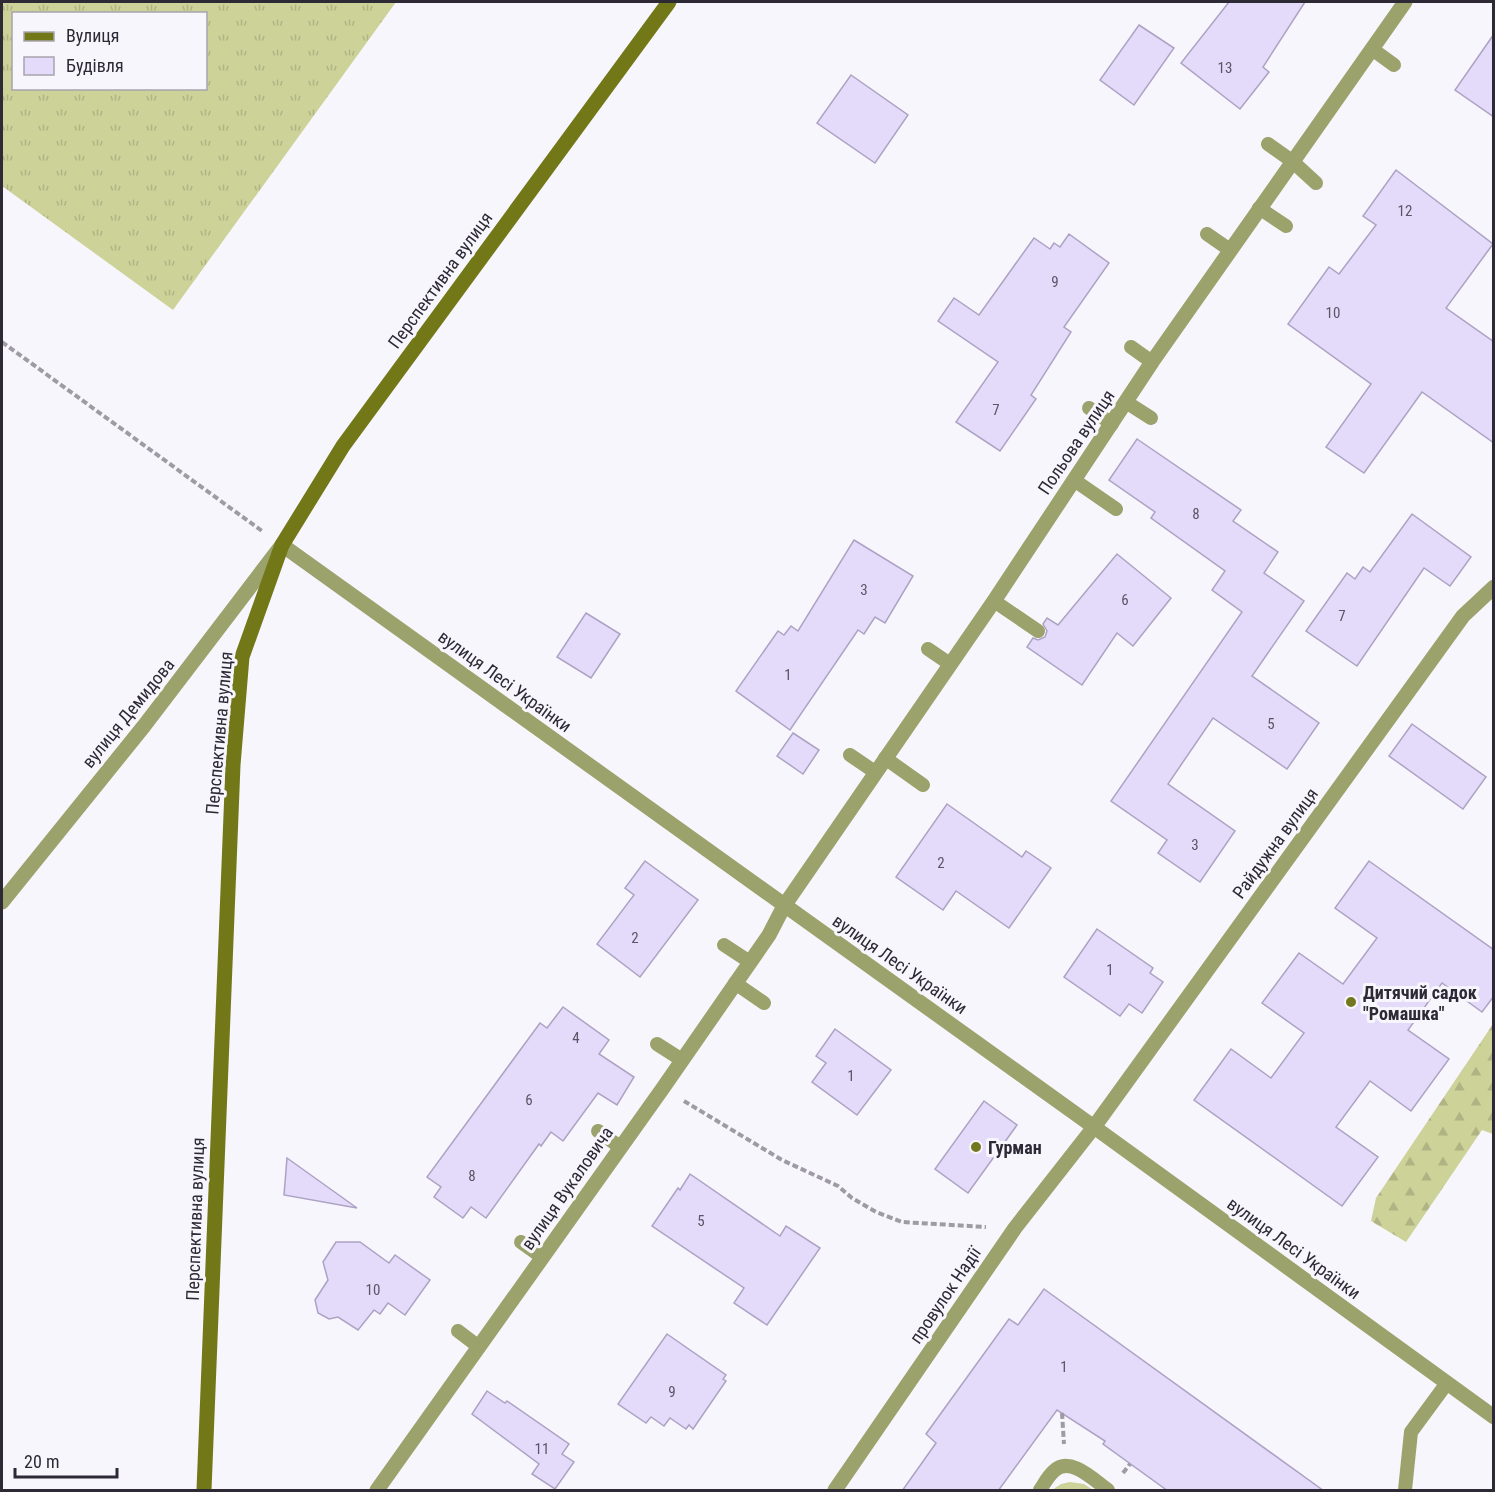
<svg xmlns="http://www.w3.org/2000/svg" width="1495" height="1492" font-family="'Roboto Condensed',sans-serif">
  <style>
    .grass { fill: url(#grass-tufts); fill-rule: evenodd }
    .forest { fill: url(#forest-firs) }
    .park { fill: #ccd298 }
    .building { fill: #e4daf9; stroke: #ada2c3; stroke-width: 1.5 }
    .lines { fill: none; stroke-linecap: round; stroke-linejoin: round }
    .path { stroke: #9e9ba5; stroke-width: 4; stroke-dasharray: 6 3; stroke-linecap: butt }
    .lane { stroke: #9ca26b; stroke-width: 14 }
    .street { stroke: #9ca26b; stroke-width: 15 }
    .secondary { stroke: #727817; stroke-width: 15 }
    .poi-dot { fill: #727720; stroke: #f8f6fd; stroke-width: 2 }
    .labels { text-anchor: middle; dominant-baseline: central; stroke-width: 6; stroke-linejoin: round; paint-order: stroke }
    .number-label { font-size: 15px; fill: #5b5566 }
    .street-label { font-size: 18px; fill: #2d2935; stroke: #f8f6fd }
    .poi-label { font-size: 18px; font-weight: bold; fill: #2d2935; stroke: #f8f6fd; text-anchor: start }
  </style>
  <defs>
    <pattern id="grass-tufts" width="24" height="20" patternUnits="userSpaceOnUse" patternTransform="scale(1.5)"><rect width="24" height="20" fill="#ccd298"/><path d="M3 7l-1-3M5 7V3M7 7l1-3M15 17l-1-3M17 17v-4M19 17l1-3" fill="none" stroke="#b0b484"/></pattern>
    <pattern id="forest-firs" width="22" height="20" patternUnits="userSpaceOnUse" patternTransform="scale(1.5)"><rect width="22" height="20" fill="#ccd298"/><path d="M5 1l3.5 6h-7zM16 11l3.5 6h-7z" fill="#b0b484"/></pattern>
  </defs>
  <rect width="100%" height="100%" fill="#f8f6fd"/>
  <!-- grass -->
  <path class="grass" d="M 2,2 L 396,2 L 173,310 L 2,186 ZM 14,14 L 206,14 L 206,88 L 14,88 Z"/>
  <!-- forest -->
  <path class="forest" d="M 1493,1024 L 1493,1134 L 1482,1130 L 1406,1242 L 1371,1221 L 1376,1198 Z"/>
  <!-- park -->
  <path class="park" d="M 1070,1482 L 1084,1484 L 1093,1490 L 1052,1490 L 1061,1484 Z"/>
  <!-- building -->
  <g class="building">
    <path d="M 1229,2 L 1305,2 L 1263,67 L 1269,72 L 1240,109 L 1181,63 Z"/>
    <path d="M 1139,25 L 1174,48 L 1134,105 L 1100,80 Z"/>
    <path d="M 1494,34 L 1494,117 L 1455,90 Z"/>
    <path d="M 851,75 L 908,115 L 875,163 L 817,123 Z"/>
    <path d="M 1396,170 L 1493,244 L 1446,308 L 1494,342 L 1494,443 L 1422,392 L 1364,473 L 1326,447 L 1371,384 L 1288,324 L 1329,267 L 1339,274 L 1376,225 L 1363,216 Z"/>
    <path d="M 1069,234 L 1109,263 L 1064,327 L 1071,332 L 1031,395 L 1036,399 L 1000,451 L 956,422 L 998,362 L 938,321 L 954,298 L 979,315 L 1034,238 L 1050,249 L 1054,243 L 1060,247 Z"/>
    <path d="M 1137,439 L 1241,510 L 1233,521 L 1278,552 L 1264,573 L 1304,601 L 1252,676 L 1319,723 L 1287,769 L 1213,718 L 1168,784 L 1235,831 L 1200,882 L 1158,853 L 1167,840 L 1111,801 L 1242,612 L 1212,590 L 1225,571 L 1151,518 L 1155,512 L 1109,480 Z"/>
    <path d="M 1412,514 L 1471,557 L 1450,586 L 1424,568 L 1357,666 L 1306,631 L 1347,573 L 1355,579 L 1363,567 L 1370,572 Z"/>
    <path d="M 854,540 L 913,576 L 885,623 L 875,617 L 864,634 L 858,630 L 790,730 L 736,691 L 778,631 L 784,635 L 791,626 L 798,631 Z"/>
    <path d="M 1117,554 L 1171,598 L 1133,646 L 1117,633 L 1082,685 L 1027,647 L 1033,638 L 1038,640 L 1045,637 L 1047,631 L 1043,624 L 1047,618 L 1058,625 Z"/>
    <path d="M 586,613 L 620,634 L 591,678 L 557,657 Z"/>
    <path d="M 1412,724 L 1486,777 L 1463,809 L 1389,756 Z"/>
    <path d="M 793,733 L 819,750 L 803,774 L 777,756 Z"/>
    <path d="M 947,804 L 1022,857 L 1026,851 L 1051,868 L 1009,928 L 956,891 L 943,910 L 896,877 Z"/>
    <path d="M 645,861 L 698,900 L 640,977 L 597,944 L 634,895 L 625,888 Z"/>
    <path d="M 1369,861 L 1494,950 L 1494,996 L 1482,1012 L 1442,983 L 1408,1030 L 1449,1059 L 1411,1111 L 1370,1081 L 1336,1127 L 1378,1157 L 1342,1206 L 1194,1100 L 1231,1049 L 1271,1078 L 1304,1033 L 1262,1003 L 1299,953 L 1343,984 L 1377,938 L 1335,908 Z"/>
    <path d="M 1097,929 L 1153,968 L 1150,973 L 1163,982 L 1142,1013 L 1129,1004 L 1120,1016 L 1064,977 Z"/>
    <path d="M 563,1007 L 609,1040 L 599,1054 L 634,1077 L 617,1105 L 598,1093 L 563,1141 L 551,1132 L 541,1146 L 539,1144 L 486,1218 L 471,1207 L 463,1218 L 434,1197 L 441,1187 L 427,1177 L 540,1023 L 547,1028 Z"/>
    <path d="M 835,1029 L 891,1070 L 857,1115 L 812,1082 L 826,1063 L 816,1056 Z"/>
    <path d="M 984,1101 L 1017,1125 L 968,1193 L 935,1169 Z"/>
    <path d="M 287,1158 L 357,1208 L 284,1195 Z"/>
    <path d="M 690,1174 L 780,1236 L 786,1226 L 820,1248 L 767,1325 L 734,1303 L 744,1288 L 652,1226 L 678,1188 L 680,1190 Z"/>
    <path d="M 336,1242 L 360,1242 L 389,1263 L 395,1255 L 430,1280 L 405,1315 L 388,1303 L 380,1314 L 374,1310 L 358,1330 L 338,1317 L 329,1319 L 318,1313 L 315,1300 L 328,1280 L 323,1262 Z"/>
    <path d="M 1044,1289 L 1324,1491 L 1168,1491 L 1103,1444 L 1105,1441 L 1057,1410 L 998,1491 L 902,1491 L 936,1443 L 926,1434 L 1009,1319 L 1018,1325 Z"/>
    <path d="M 667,1334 L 726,1375 L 723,1379 L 726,1381 L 693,1429 L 689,1425 L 686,1429 L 670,1418 L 664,1426 L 651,1417 L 646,1423 L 618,1404 Z"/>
    <path d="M 487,1391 L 505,1403 L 507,1401 L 569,1444 L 562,1454 L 574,1462 L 555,1489 L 532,1474 L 539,1464 L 472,1414 Z"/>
  </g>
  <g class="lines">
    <!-- path -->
    <g class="path">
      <path d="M 2,342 L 262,531"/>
      <path d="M 684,1101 L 782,1160 L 838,1186 L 852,1198 L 876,1212 L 902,1222 L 986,1227"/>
      <path d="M 1062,1413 L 1064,1444"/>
      <path d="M 1123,1473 L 1130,1464"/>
    </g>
    <!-- lane -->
    <g class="lane">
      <path d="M 1372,49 L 1394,65"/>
      <path d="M 1268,144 L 1292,161 L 1316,183"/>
      <path d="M 1259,208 L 1286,226"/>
      <path d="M 1207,234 L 1230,250"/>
      <path d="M 1131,347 L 1152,362"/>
      <path d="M 1126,402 L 1151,418"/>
      <path d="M 1089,408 L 1112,424"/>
      <path d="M 1074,480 L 1116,509"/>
      <path d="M 994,601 L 1038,631"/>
      <path d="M 928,649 L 950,664"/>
      <path d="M 850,755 L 875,772"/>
      <path d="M 885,758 L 923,785"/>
      <path d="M 724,945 L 750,962"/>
      <path d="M 735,983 L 764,1003"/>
      <path d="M 657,1044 L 682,1060"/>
      <path d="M 598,1131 L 620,1147"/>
      <path d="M 521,1242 L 542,1257"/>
      <path d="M 458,1331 L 479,1347"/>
      <path d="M 1040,1490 C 1044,1484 1048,1476 1054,1471 C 1070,1455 1095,1481 1108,1490"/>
      <path d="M 1405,1490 L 1411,1432 L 1447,1383"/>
    </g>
    <!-- street -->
    <g class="street">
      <path d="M 2,902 L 144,726 L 282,545 L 1094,1127 L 1494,1417"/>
      <path d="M 377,1490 L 663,1088 L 769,935 L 784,906 L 994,601 L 1152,362 L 1405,2"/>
      <path d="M 835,1490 L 1015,1228 L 1094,1127 L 1463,616 L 1494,587"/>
    </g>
    <!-- secondary -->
    <path class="secondary" d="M 204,1490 L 233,765 L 242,657 L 282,545 L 343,446 L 669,2"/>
  </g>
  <!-- markers -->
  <g class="poi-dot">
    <circle cx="1351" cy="1002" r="6"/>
    <circle cx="976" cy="1147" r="6"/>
  </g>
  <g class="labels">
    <!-- number labels -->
    <g class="number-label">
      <text x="1225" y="68">13</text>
      <text x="1405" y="211">12</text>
      <text x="1055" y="282">9</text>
      <text x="1333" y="313">10</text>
      <text x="996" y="410">7</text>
      <text x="1196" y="514">8</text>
      <text x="864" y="590">3</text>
      <text x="1125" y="600">6</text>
      <text x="1342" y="616">7</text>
      <text x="788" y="675">1</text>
      <text x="1271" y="724">5</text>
      <text x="1195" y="845">3</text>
      <text x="941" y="863">2</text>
      <text x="635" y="938">2</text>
      <text x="1110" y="970">1</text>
      <text x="576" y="1038">4</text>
      <text x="851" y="1076">1</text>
      <text x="529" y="1100">6</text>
      <text x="472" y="1176">8</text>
      <text x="701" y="1221">5</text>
      <text x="373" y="1290">10</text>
      <text x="1064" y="1367">1</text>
      <text x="672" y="1392">9</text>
      <text x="542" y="1449">11</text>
    </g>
    <!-- street labels -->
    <g class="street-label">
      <text transform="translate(440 280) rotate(-54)">Перспективна вулиця</text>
      <text transform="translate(1076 442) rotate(-56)">Польова вулиця</text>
      <text transform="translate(505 681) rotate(36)">вулиця Лесі Українки</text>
      <text transform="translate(128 713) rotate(-51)">вулиця Демидова</text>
      <text transform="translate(219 733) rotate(-85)">Перспективна вулиця</text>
      <text transform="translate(1275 843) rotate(-54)">Райдужна вулиця</text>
      <text transform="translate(900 964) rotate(35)">вулиця Лесі Українки</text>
      <text transform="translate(567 1188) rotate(-55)">вулиця Вукаловича</text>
      <text transform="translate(195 1219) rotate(-88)">Перспективна вулиця</text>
      <text transform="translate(1294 1248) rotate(36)">вулиця Лесі Українки</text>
      <text transform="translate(945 1295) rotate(-56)">провулок Надії</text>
    </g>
    <!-- poi labels -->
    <g class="poi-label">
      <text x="1363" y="992">Дитячий садок<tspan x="1363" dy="21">"Ромашка"</tspan></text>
      <text x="988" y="1147">Гурман</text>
    </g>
  </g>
  <!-- border -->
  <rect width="1495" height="1492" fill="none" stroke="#2d2935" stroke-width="6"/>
  <!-- legend -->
  <rect x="12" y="12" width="195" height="78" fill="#f8f6fd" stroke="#a7a4ad" stroke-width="1.5"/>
  <rect x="24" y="32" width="30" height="9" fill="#727817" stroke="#a7a4ad" stroke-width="1.5"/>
  <text x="66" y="42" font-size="18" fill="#2d2935">Вулиця</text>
  <rect x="24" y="57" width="30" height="18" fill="#e4daf9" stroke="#a7a4ad" stroke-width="1.5"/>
  <text x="66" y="72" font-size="18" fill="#2d2935">Будівля</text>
  <!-- scale -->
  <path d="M15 1468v9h102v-9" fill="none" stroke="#2d2935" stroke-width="3"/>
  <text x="24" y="1468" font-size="18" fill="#2d2935" stroke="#f8f6fd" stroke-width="4.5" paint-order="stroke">20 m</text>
</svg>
